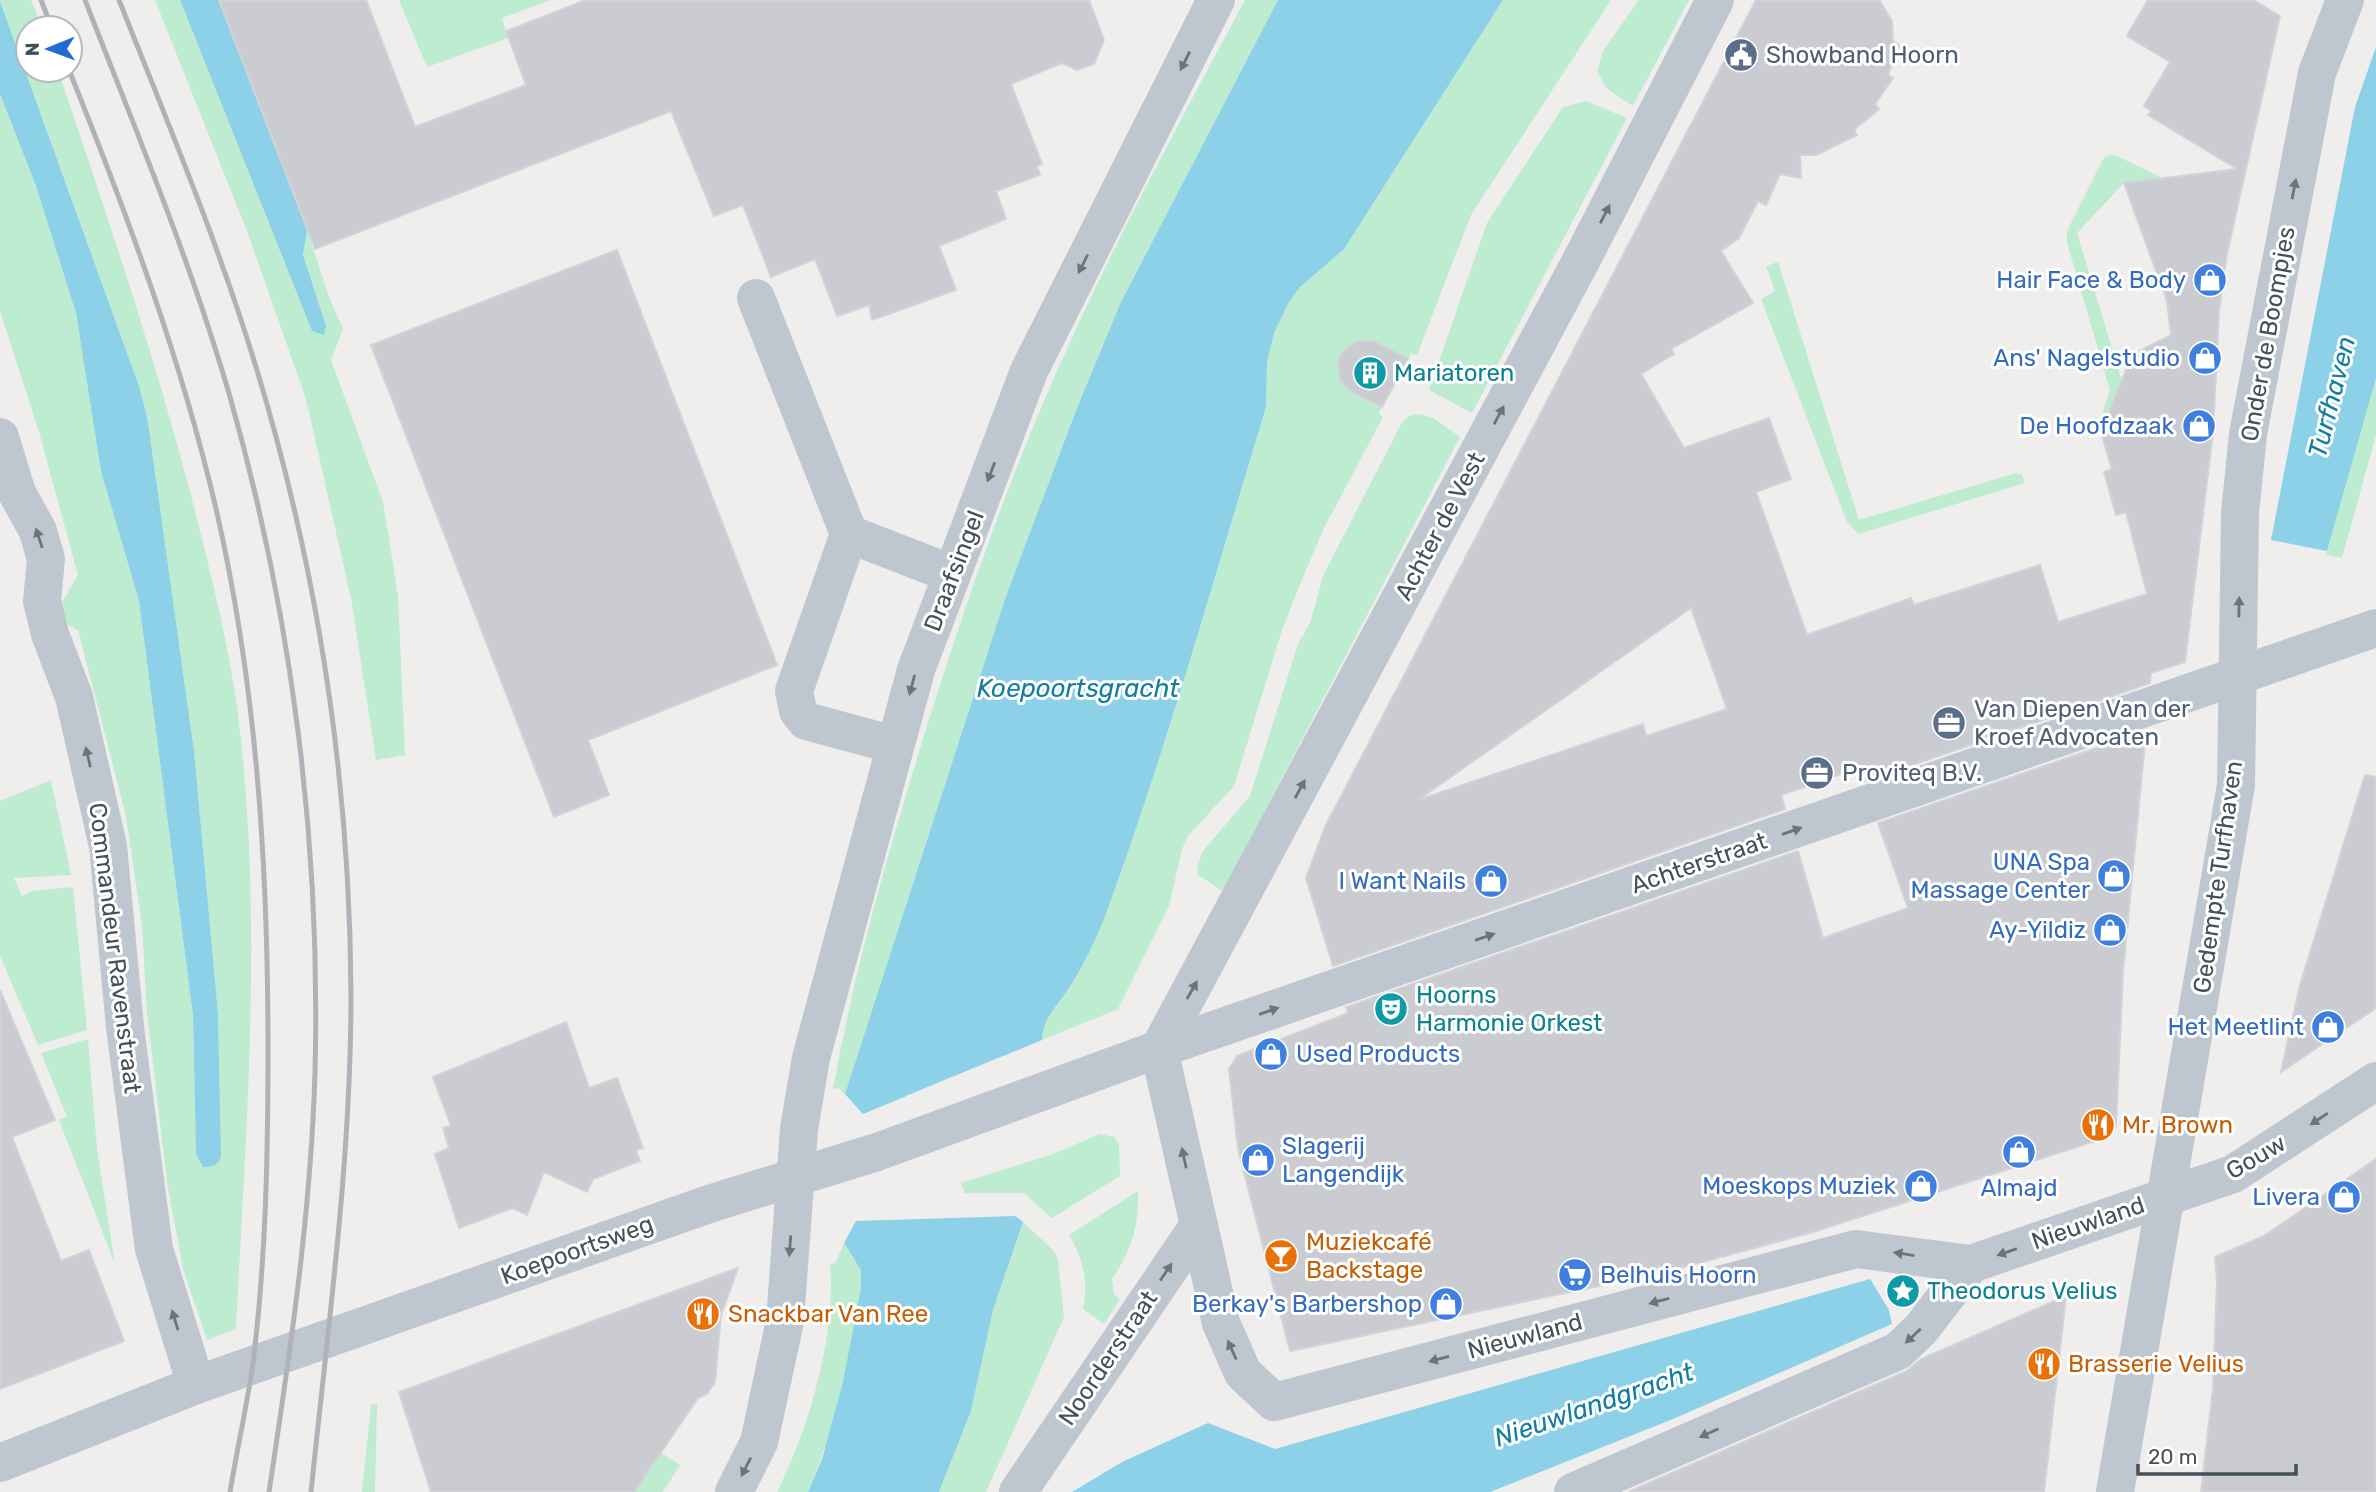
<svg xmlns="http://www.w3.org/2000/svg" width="2376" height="1492" font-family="Rubik,sans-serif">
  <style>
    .green { fill: #bdecd0 }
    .water { fill: #8cd1e7 }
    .pier { fill: #f0eded }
    .building { fill: #caccd2; stroke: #d1d3d8; stroke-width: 2; fill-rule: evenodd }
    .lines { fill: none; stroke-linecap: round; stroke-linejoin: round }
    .minor { stroke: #bec7cf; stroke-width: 38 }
    .rail { stroke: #b0b2b7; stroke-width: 5 }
    .oneway { fill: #6a747c }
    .labels { text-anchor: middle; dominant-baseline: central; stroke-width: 6; stroke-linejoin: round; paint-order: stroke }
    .service-label { font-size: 24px; fill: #4e5e75; stroke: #fff; text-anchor: start }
    .shop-label { font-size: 24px; fill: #366cbe; stroke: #fff; text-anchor: end }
    .street-label { font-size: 24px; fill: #465059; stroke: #fff }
    .culture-label { font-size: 24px; fill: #0d838f; stroke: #fff; text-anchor: start }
    .food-label { font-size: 24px; fill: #c56008; stroke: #fff; text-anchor: start }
    .water-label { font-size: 26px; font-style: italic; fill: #137e9f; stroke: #fff }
  </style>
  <rect width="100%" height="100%" fill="#f0eded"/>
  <!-- green -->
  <g class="green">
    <path d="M 0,0 L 31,0 L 42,28 L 28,28 L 28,70 L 58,70 C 109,221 160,371 199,527 C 215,591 231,656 239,723 C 263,924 246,1127 236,1329 L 207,1340 L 183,1269 L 167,1182 L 147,1013 L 142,926 L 126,816 L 78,630 L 64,623 L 60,606 L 78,575 L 39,432 L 0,311 L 0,94 L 36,186 L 76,313 L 101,471 L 139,601 L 193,1015 L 196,1154 L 214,1165 L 221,1155 L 218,1014 L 194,751 L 148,422 L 140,389 Z"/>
    <path d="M 155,0 L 180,0 L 312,331 L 326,324 L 303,255 L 307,230 L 329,297 L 343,329 L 331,360 L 383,502 L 398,596 L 405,755 L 376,760 L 351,598 L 306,399 L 247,231 Z"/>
    <path d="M 399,0 L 551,0 L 502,18 L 508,38 L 427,67 Z"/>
    <path d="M 1245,0 L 1278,0 L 1121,302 L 1077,408 L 1005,599 L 845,1094 L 838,1088 L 833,1089 C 854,971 887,857 922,742 C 959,624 998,508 1047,394 C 1105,259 1176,129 1245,0 Z"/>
    <path d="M 1503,0 L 1611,0 L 1471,215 L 1417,355 L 1411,354 L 1382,407 L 1379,414 L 1383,417 L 1324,528 L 1301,582 L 1282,630 L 1234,786 L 1188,836 L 1182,849 L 1169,906 L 1118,1009 L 1042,1040 C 1043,1016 1059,1005 1071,985 C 1084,964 1095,942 1104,919 C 1166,751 1214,578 1266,407 L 1267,362 L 1274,333 L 1289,302 L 1300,287 L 1344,249 Z"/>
    <path d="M 1639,0 L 1689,0 L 1633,106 L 1607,89 L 1597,71 L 1603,51 Z"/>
    <path d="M 1586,101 L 1627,118 L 1472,413 L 1429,390 L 1487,223 L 1563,107 Z"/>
    <path d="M 2109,155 L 2115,155 L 2162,178 L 2124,183 L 2077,233 L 2124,388 L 2118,390 L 2106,419 L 2108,426 L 2097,430 L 2110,390 L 2067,243 L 2067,231 L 2103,159 Z"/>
    <path d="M 1778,262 L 1859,520 L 2016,473 L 2022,475 L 2025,483 L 1858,534 L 1847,522 L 1761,299 L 1775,291 L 1766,266 Z"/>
    <path d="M 2376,373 L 2376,435 L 2342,558 L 2326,555 Z"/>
    <path d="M 1419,414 L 1433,418 L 1460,437 L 1226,885 L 1221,890 L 1198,875 L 1197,867 L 1203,851 L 1250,796 L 1298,644 L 1310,623 L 1323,576 L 1401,424 L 1408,416 Z"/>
    <path d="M 51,780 L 71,875 L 14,878 L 22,896 L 32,891 L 73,887 L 87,1030 L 38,1045 L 0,956 L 0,801 Z"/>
    <path d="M 88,1039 L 97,1149 L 115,1264 L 59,1120 L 67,1117 L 41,1053 Z"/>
    <path d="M 1100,1134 L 1114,1137 L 1119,1144 L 1120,1176 L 1052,1218 L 1024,1193 L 965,1193 L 961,1183 L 1053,1154 Z"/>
    <path d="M 1138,1191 C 1139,1225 1132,1250 1112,1279 L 1114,1295 L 1120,1299 L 1104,1324 L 1083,1309 C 1089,1282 1083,1258 1069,1235 Z"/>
    <path d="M 1023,1222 L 1054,1251 L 1058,1260 L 1064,1317 L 986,1492 L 939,1492 L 971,1411 L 993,1310 Z"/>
    <path d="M 844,1243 L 861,1270 L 862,1279 C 856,1351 835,1426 808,1492 L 777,1492 C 809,1429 836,1336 830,1265 L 836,1262 Z"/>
    <path d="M 377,1403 L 375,1492 L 362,1492 L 371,1405 Z"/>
    <path d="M 661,1453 L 680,1465 L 665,1489 L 662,1492 L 634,1492 Z"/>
  </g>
  <!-- water -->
  <g class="water">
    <path d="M 180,0 L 219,0 L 307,230 L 303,255 L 326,325 L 324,335 L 312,331 Z"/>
    <path d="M 1278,0 L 1503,0 L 1344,249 L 1300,287 L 1289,302 L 1274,333 L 1267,362 L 1266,407 C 1214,578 1166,751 1104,919 C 1095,942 1084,964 1071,985 C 1059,1005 1043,1016 1042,1040 L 863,1114 L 845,1094 L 1005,599 L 1077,408 L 1121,302 Z"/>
    <path d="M 0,1 L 140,389 L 148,422 L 194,751 L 218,1014 L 221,1155 C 220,1165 212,1167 203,1167 L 196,1154 L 193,1015 L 139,601 L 101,471 L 76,313 L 36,186 L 0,94 Z"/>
    <path d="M 2376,47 L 2376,378 L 2327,551 L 2271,540 L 2355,107 Z"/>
    <path d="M 1015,1216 L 1023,1222 L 993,1310 L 971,1411 L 939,1492 L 808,1492 L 822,1459 L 843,1382 L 861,1288 L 861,1270 L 844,1243 L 856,1221 Z"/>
    <path d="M 1870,1279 L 1889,1310 L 1892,1324 L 1673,1419 L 1490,1492 L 1072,1492 L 1122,1462 L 1208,1423 L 1275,1449 Z"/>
  </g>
  <!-- pier -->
  <path class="pier" d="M 1003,1056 L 1002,1060 L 905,1101 L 906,1096 Z"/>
  <!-- building -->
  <g class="building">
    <path d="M 219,0 L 366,0 L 415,127 L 526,85 L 506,31 L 586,0 L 1089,0 L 1104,40 L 1094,64 L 1077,70 L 1062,63 L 1011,84 L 1042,164 L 1037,166 L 1040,175 L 996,191 L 1006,219 L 939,246 L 956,290 L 872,320 L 869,305 L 837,316 L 815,259 L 771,277 L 743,205 L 714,216 L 671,111 L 315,249 Z"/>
    <path d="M 1756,0 L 1879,0 L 1892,21 L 1893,42 L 1899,45 L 1888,75 L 1893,78 L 1875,104 L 1879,109 L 1854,130 L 1857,135 L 1816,155 L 1800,155 L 1801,178 L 1780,174 L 1766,205 L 1758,201 L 1739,238 L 1721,251 L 1753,303 L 1671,349 L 1674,354 L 1641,374 L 1684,448 L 1769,418 L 1791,479 L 1756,492 L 1807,635 L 1911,598 L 1914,605 L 2040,565 L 2058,622 L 2147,594 L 2126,512 L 2116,515 L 2104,472 L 2112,469 L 2101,432 L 2132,355 L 2171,335 L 2167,301 L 2124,183 L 2237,169 L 2148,115 L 2151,111 L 2144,106 L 2170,62 L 2127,36 L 2148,0 L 2253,0 L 2280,16 L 2227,254 L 2219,310 L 2213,432 L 2185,662 L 2151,673 L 2150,683 L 1863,782 L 1858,768 L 1781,795 L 1785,809 L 1333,966 L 1306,878 L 1325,827 ZM 1691,608 L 1727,709 L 1646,736 L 1643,724 L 1418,800 Z"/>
    <path d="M 617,250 L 777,665 L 588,740 L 609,795 L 554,817 L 371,345 Z"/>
    <path d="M 1363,341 L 1373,341 L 1408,359 L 1382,407 L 1350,391 L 1340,380 L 1338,362 L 1342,353 L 1352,344 Z"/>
    <path d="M 2146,731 L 2123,972 L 2116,1126 L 2108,1137 L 1813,1232 L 1670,1271 L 1290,1351 L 1238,1149 L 1229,1069 L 1237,1056 L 1348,1013 L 1346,1007 L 1798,851 L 1823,938 L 1908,908 L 1878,823 Z"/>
    <path d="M 2365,775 L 2376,777 L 2376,1008 L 2281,1072 L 2300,985 Z"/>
    <path d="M 0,990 L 55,1120 L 12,1137 L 61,1261 L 89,1250 L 124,1341 L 0,1389 Z"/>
    <path d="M 566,1022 L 589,1088 L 617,1078 L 643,1148 L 636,1150 L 640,1161 L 593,1179 L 587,1192 L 544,1172 L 527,1215 L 513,1208 L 459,1228 L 435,1154 L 449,1148 L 443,1128 L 451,1126 L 433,1077 Z"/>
    <path d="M 2376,1159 L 2376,1492 L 2201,1492 L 2213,1388 L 2217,1281 L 2215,1257 L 2264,1236 Z"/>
    <path d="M 738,1268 L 721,1315 L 715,1382 L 707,1394 L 698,1398 L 634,1492 L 431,1492 L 399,1392 Z"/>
    <path d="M 2066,1296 L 2044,1492 L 1628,1492 L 1907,1371 L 1921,1359 Z"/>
  </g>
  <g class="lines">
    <!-- minor -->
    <g class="minor">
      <path d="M 756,298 L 849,534 L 794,691 L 798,711 L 806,721 L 895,745"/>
      <path d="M 0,437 L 17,493 L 38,531 L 46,559 L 42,601 L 50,634 L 74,697 L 108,846 L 125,1027 L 154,1249 L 196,1385"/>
      <path d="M 849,534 L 952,574"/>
      <path d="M 1159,1049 L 1221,1323 L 1243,1373 L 1274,1402 L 1856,1249 L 1971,1264 L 2233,1174 L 2376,1081"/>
      <path d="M 1159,1049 L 1583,257 L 1715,0"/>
      <path d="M 0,1463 L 196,1385 L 709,1204 L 877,1152 L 1159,1049 L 2376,628"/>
      <path d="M 734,1492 L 759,1442 L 785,1321 L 799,1129 L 811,1058 L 916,670 L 1029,371 L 1216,0"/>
      <path d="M 1018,1492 L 1199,1225"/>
      <path d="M 1573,1492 L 1898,1351 L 1921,1329 L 1971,1264"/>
      <path d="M 2115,1492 L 2236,785 L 2240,513 L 2248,434 L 2317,73 L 2345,0"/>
    </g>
    <!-- rail -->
    <g class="rail">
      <path d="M 41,0 L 52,28"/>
      <path d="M 85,0 C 136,131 191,262 230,397 C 292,615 321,845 315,1072 C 311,1213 290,1353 269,1492"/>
      <path d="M 119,0 C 167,121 218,242 256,367 C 318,570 350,782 351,995 C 351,1160 328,1327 311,1492"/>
      <path d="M 69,70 C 127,214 182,361 217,513 C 257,689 268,869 268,1049 C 268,1153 266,1259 253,1363 C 247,1406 237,1449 230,1492"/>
    </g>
  </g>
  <!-- one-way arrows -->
  <defs><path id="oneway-solid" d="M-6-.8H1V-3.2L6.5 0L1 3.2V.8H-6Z" transform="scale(1.75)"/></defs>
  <g class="oneway">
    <use href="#oneway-solid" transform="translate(1185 61) rotate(117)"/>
    <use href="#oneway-solid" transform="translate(2294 189) rotate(-79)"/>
    <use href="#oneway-solid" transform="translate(1605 214) rotate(-63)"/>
    <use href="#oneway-solid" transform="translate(1083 264) rotate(117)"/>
    <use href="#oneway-solid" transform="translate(1499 415) rotate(-62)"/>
    <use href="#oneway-solid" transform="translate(991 472) rotate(111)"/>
    <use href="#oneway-solid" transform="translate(39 538) rotate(-108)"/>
    <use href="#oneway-solid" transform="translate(2239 607) rotate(-89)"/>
    <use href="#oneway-solid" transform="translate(912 685) rotate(105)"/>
    <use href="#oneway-solid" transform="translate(88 757) rotate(-103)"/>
    <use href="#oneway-solid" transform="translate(1300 789) rotate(-62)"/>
    <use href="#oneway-solid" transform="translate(1792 831) rotate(-19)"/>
    <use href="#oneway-solid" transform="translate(1485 937) rotate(-19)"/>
    <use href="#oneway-solid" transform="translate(1192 990) rotate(-61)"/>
    <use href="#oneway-solid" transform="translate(1269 1011) rotate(-19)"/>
    <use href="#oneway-solid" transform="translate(2319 1119) rotate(147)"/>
    <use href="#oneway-solid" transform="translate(1184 1158) rotate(-102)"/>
    <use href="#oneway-solid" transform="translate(790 1246) rotate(94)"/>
    <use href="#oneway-solid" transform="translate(2007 1252) rotate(161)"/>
    <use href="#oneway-solid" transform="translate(1904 1254) rotate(-171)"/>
    <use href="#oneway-solid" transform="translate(1166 1272) rotate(-56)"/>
    <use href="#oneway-solid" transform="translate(1659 1301) rotate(165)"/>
    <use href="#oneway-solid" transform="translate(175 1320) rotate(-107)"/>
    <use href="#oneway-solid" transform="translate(1913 1336) rotate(137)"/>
    <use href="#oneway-solid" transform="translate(1232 1350) rotate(-114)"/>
    <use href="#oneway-solid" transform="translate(1439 1359) rotate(165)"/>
    <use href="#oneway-solid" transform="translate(1709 1433) rotate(156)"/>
    <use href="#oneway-solid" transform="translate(746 1467) rotate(117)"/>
  </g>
  <!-- icons -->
  <defs>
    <g id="civic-disc" transform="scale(1.75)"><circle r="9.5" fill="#5c6f8a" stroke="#fff"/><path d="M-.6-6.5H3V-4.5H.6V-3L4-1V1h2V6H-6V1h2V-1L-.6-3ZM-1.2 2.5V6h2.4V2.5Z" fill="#fff"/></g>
    <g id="shop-disc" transform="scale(1.75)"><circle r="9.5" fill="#3f7fe0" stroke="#fff"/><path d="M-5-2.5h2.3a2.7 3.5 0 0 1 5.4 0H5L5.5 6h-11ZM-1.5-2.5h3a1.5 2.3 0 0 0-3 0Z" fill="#fff"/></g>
    <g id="building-disc" transform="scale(1.75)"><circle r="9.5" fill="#0f9aa8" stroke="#fff"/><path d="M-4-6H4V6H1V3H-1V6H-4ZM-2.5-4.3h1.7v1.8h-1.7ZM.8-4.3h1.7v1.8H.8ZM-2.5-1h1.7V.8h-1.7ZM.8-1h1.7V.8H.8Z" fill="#fff"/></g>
    <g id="office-disc" transform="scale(1.75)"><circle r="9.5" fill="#5c6f8a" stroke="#fff"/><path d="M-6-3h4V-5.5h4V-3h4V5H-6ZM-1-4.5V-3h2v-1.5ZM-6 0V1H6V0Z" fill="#fff"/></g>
    <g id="theatre-disc" transform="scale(1.75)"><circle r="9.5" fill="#0f9aa8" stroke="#fff"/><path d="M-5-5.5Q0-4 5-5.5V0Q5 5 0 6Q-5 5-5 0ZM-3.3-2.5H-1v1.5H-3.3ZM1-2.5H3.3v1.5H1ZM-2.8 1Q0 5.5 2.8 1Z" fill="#fff"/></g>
    <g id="restaurant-disc" transform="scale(1.75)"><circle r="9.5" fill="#e8710a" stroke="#fff"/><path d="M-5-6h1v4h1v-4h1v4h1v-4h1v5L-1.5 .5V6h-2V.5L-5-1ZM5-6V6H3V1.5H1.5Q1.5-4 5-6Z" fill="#fff"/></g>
    <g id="bar-disc" transform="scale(1.75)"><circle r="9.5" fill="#e8710a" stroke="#fff"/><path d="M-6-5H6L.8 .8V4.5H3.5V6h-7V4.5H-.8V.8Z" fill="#fff"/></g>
    <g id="supermarket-disc" transform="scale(1.75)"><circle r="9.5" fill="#3f7fe0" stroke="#fff"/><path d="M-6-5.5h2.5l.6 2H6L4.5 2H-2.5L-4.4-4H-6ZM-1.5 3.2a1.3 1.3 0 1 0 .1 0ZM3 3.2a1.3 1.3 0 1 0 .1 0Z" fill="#fff"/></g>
    <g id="sight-disc" transform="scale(1.75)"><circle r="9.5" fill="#0f9aa8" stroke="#fff"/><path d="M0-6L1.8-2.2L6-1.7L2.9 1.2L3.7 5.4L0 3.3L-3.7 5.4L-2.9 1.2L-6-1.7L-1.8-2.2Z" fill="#fff"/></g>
  </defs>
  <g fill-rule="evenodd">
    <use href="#civic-disc" x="1741" y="55"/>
    <use href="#shop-disc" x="2210" y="280"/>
    <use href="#shop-disc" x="2205" y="358"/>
    <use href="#building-disc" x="1370" y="373"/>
    <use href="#shop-disc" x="2199" y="426"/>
    <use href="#office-disc" x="1949" y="723"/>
    <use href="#office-disc" x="1817" y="773"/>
    <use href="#shop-disc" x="2114" y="876"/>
    <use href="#shop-disc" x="1491" y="881"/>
    <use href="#shop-disc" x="2110" y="930"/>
    <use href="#theatre-disc" x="1391" y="1009"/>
    <use href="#shop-disc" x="2328" y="1027"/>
    <use href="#shop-disc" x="1271" y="1054"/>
    <use href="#restaurant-disc" x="2098" y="1125"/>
    <use href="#shop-disc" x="2019" y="1152"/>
    <use href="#shop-disc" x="1258" y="1160"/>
    <use href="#shop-disc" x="1921" y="1186"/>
    <use href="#shop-disc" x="2344" y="1197"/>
    <use href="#bar-disc" x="1281" y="1256"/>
    <use href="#supermarket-disc" x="1575" y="1275"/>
    <use href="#sight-disc" x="1903" y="1291"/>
    <use href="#shop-disc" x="1446" y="1304"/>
    <use href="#restaurant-disc" x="703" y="1314"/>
    <use href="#restaurant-disc" x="2044" y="1364"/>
  </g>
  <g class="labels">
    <!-- service labels -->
    <g class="service-label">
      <text x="1766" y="55">Showband Hoorn</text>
      <text x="1974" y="709">Van Diepen Van der<tspan x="1974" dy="28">Kroef Advocaten</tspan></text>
      <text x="1842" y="773">Proviteq B.V.</text>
    </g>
    <!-- shop labels -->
    <g class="shop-label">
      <text x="2186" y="280">Hair Face &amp; Body</text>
      <text x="2180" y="358">Ans' Nagelstudio</text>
      <text x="2174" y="426">De Hoofdzaak</text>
      <text x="2090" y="862">UNA Spa<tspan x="2090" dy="28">Massage Center</tspan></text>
      <text x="1466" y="881">I Want Nails</text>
      <text x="2086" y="930">Ay-Yildiz</text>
      <text x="2304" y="1027">Het Meetlint</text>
      <text x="1296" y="1054" text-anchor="start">Used Products</text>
      <text x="1282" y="1146" text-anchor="start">Slagerij<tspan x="1282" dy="28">Langendijk</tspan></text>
      <text x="1896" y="1186">Moeskops Muziek</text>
      <text x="2019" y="1188" text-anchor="middle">Almajd</text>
      <text x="2320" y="1197">Livera</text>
      <text x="1600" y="1275" text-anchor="start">Belhuis Hoorn</text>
      <text x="1422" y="1304">Berkay's Barbershop</text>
    </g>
    <!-- street labels -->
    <g class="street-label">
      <text transform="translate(2268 334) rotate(-80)">Onder de Boompjes</text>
      <text transform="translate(1440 526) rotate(-62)">Achter de Vest</text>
      <text transform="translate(954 571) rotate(-69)">Draafsingel</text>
      <text transform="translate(1699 863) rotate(-19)">Achterstraat</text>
      <text transform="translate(2218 877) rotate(-82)">Gedempte Turfhaven</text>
      <text transform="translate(115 948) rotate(83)">Commandeur Ravenstraat</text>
      <text transform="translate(2256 1157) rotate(-30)">Gouw</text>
      <text transform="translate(2088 1223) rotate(-19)">Nieuwland</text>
      <text transform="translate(577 1250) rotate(-20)">Koepoortsweg</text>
      <text transform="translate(1525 1336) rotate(-15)">Nieuwland</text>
      <text transform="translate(1108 1358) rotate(-56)">Noorderstraat</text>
    </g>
    <!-- culture labels -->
    <g class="culture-label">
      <text x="1394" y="373">Mariatoren</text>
      <text x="1416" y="995">Hoorns<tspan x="1416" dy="28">Harmonie Orkest</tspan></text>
      <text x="1927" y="1291">Theodorus Velius</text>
    </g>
    <!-- food labels -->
    <g class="food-label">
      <text x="2122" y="1125">Mr. Brown</text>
      <text x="1306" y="1242">Muziekcafé<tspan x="1306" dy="28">Backstage</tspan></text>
      <text x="728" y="1314">Snackbar Van Ree</text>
      <text x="2068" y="1364">Brasserie Velius</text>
    </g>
    <!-- water labels -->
    <g class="water-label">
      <text transform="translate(2332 397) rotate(-76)">Turfhaven</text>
      <text x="1078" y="688">Koepoortsgracht</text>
      <text transform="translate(1594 1405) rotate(-19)">Nieuwlandgracht</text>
    </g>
  </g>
  <!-- north arrow -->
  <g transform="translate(49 49) rotate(269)"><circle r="33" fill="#ffffff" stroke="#b5b9bd" stroke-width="2"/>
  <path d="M0-5L12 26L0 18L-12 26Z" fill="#226bd5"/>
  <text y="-10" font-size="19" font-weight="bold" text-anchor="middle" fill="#465059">N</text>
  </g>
  <!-- scale -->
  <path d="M2138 1464v10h158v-10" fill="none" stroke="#465059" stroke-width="3.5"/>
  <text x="2148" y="1464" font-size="21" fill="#465059" stroke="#ffffff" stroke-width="5" paint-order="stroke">20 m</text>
</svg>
